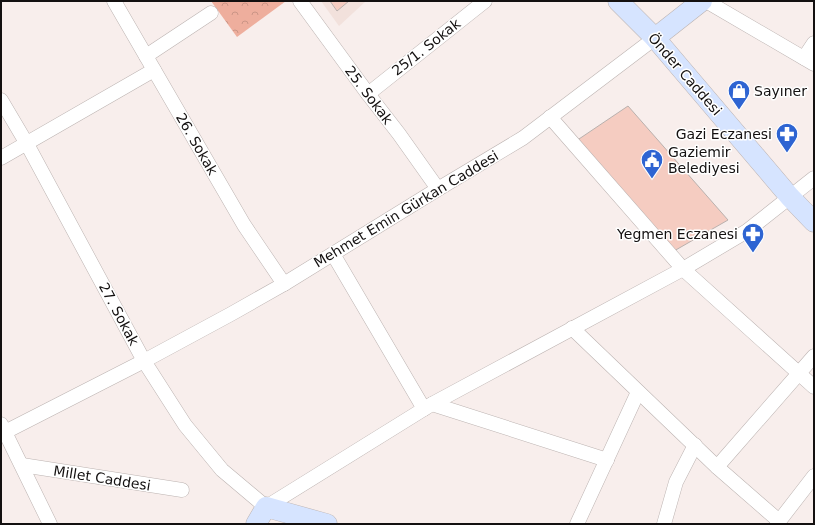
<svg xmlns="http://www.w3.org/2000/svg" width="815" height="525" font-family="'DejaVu Sans',sans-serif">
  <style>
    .built { fill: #f2e1dc }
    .park { fill: url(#park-crowns) }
    .building { fill: #f5ccc1; stroke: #bab1ae }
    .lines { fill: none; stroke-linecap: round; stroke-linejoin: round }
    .street-casing { stroke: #bcb3b1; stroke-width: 15 }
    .secondary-casing { stroke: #bcb3b1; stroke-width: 21 }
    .street { stroke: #fff; stroke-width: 14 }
    .secondary { stroke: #d6e4ff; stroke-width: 20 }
    .labels { text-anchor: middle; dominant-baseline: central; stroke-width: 3; stroke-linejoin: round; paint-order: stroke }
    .street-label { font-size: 14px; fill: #131010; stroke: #fff }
    .poi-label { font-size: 14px; fill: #131010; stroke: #fff; text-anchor: start }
  </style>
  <defs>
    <pattern id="park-crowns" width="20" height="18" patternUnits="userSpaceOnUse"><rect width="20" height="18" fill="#eeae9d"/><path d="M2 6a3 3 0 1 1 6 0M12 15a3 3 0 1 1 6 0" fill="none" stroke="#cb9586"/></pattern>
  </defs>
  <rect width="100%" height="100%" fill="#f8eeec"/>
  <!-- built -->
  <path class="built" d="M 321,1 L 366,1 L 339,26 Z"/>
  <!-- park -->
  <path class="park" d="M 211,1 L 286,1 L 237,37 Z"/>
  <!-- building -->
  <g class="building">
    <path d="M 330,1 L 349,1 L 337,11 Z"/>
    <path d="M 628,106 L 728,220 L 674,251 L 576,141 Z"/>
  </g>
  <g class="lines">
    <!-- street casing -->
    <g class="street-casing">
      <g id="street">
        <path d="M 114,1 L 244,225 L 284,284"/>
        <path d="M 300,1 L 368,94 L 399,134 L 438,189"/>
        <path d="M 706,1 L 814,64"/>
        <path d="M 146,56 L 211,13"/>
        <path d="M 804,58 L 814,43"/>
        <path d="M 368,94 L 485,1"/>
        <path d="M 1,100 L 27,144 L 144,361 L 185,425 L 222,470 L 266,507 L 432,404 L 683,269 L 747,231 L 814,178"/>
        <path d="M 550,117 L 683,269 L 814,387"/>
        <path d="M 1,158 L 154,70"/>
        <path d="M 333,254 L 424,409"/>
        <path d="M 572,328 L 717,467 L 814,356"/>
        <path d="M 432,404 L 607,460"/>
        <path d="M 1,424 L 50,524"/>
        <path d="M 1,435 L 5,432 L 144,361 L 231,314 L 284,284 L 438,189 L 523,138 L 655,38"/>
        <path d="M 22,465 L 182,490"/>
        <path d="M 717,467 L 779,521"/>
        <path d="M 577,524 L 638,392"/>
        <path d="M 664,524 L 676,482 L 695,445"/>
        <path d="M 777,524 L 814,476"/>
      </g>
    </g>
    <!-- secondary casing -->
    <g class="secondary-casing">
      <g id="secondary">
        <path d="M 618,1 L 655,38 L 790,197 L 814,222"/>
        <path d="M 655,38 L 702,1"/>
        <path d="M 256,524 L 266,507 L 327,524"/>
      </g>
    </g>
    <!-- street -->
    <use href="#street" class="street"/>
    <!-- secondary -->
    <use href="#secondary" class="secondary"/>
  </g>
  <!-- icons -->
  <defs>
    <g id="shop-pin" transform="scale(1.15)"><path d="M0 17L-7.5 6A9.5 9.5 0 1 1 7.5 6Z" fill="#2e64d2" stroke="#fff"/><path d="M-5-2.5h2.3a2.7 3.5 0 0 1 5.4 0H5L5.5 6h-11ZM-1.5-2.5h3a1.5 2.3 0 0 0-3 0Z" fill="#fff"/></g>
    <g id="pharmacy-pin" transform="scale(1.15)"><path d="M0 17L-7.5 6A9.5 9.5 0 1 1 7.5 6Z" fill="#2e64d2" stroke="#fff"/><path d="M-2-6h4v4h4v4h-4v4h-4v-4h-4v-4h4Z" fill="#fff"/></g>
    <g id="civic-pin" transform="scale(1.15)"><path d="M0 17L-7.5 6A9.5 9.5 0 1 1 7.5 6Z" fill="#2e64d2" stroke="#fff"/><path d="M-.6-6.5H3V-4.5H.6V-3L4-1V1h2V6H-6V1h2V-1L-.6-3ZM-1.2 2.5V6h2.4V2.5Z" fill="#fff"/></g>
  </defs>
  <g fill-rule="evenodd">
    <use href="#shop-pin" x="739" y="91"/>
    <use href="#pharmacy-pin" x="787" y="134"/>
    <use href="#civic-pin" x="652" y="160"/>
    <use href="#pharmacy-pin" x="753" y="234"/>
  </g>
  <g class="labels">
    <!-- street labels -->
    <g class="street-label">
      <text transform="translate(426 47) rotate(-38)">25/1. Sokak</text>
      <text transform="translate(685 74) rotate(49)">Önder Caddesi</text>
      <text transform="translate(369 95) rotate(53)">25. Sokak</text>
      <text transform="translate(197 144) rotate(60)">26. Sokak</text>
      <text transform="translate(406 209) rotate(-31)">Mehmet Emin Gürkan Caddesi</text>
      <text transform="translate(119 314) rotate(62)">27. Sokak</text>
      <text transform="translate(102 478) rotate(9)">Millet Caddesi</text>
    </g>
    <!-- poi labels -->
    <g class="poi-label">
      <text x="754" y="91">Sayıner</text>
      <text x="772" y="134" text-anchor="end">Gazi Eczanesi</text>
      <text x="668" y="152">Gaziemir<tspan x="668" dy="16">Belediyesi</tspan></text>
      <text x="738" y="234" text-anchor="end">Yegmen Eczanesi</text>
    </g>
  </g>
  <!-- border -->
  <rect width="815" height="525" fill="none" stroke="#131010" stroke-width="4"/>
</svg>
